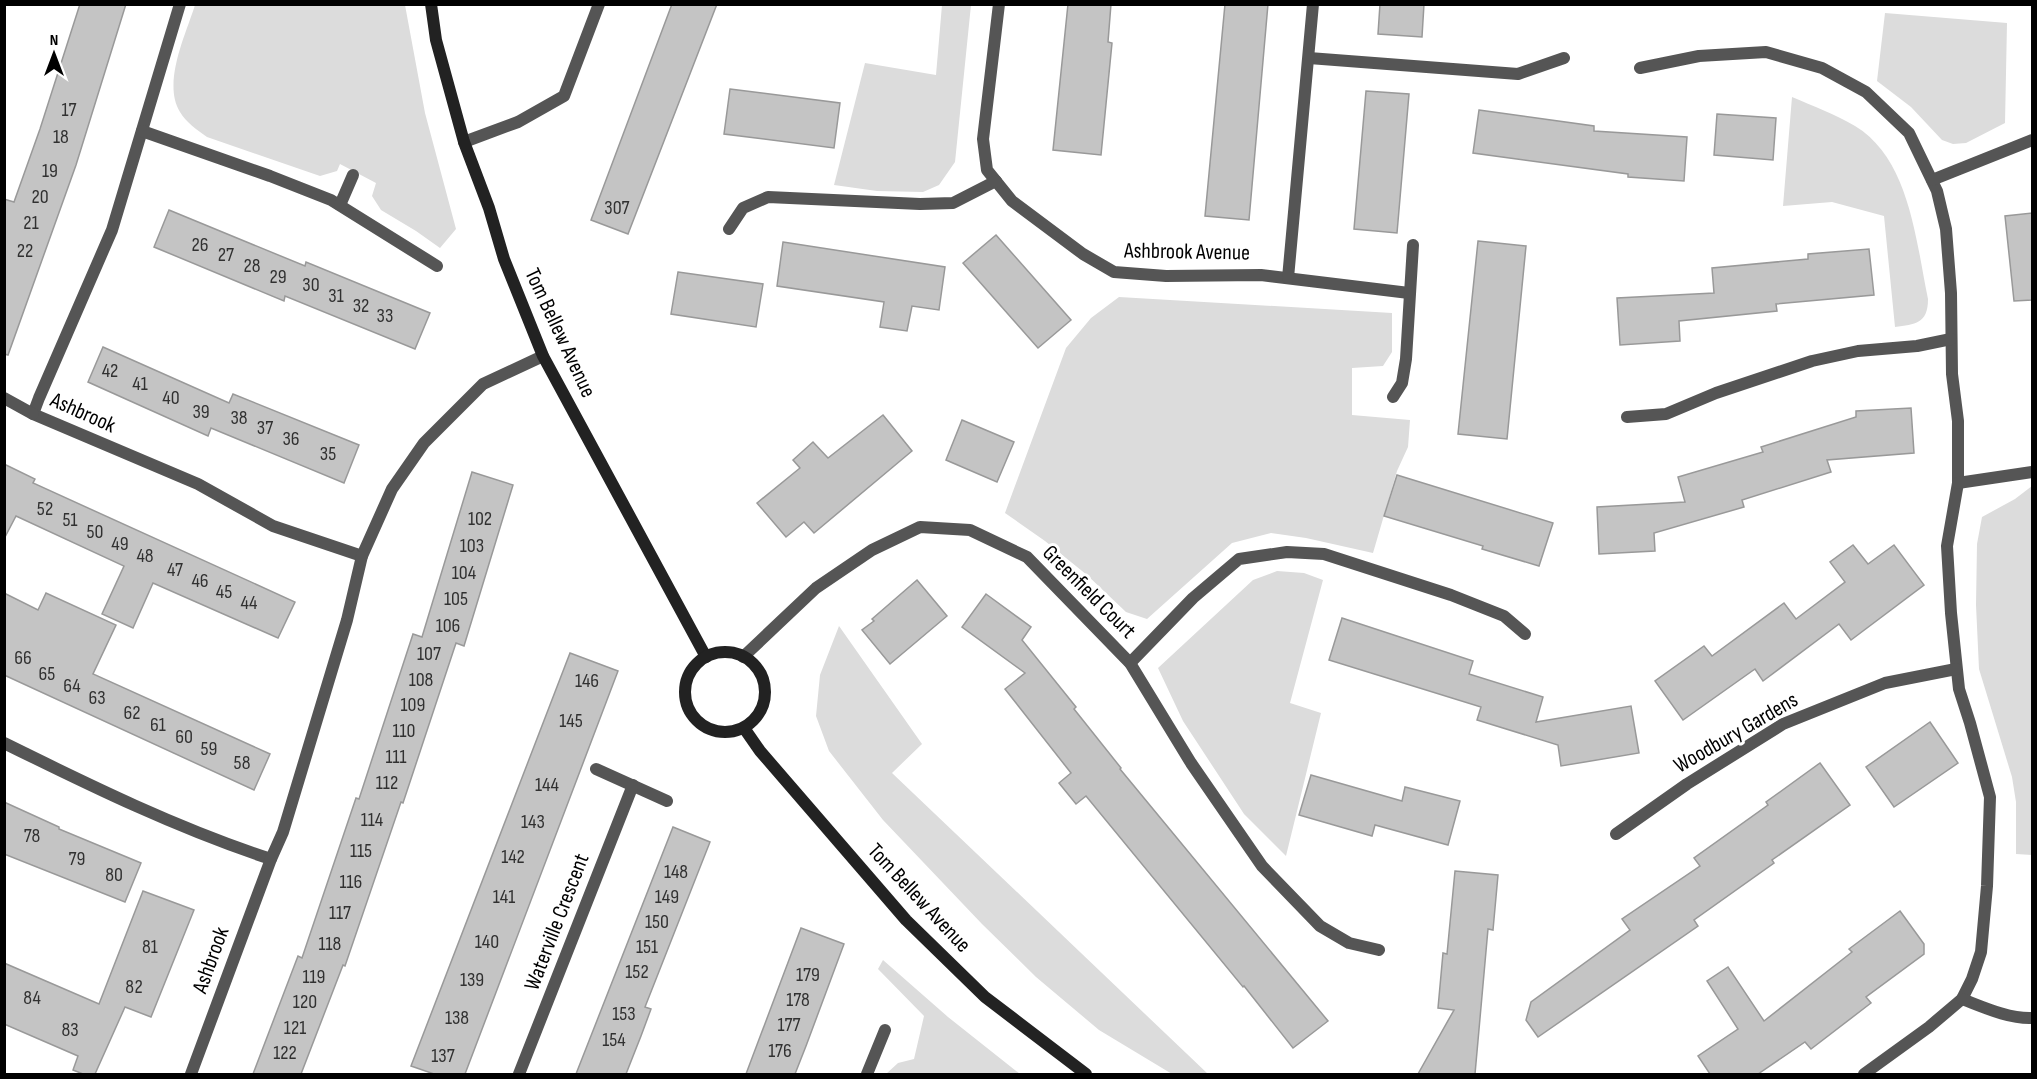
<svg xmlns="http://www.w3.org/2000/svg" width="2037" height="1079" font-family="'Sofia Sans Condensed',sans-serif">
  <style>
    .green { fill: #dcdcdc }
    .building { fill: #c4c4c4; stroke: #999; stroke-width: 1.5 }
    .lines { fill: none; stroke-linecap: round; stroke-linejoin: round }
    .street { stroke: #555; stroke-width: 12 }
    .secondary { stroke: #222; stroke-width: 12 }
    .labels { text-anchor: middle; dominant-baseline: central; stroke-width: 6; stroke-linejoin: round; paint-order: stroke }
    .number-label { font-size: 20px; fill: #313131 }
    .street-label { font-size: 22px; fill: #000; stroke: #fff }
  </style>
  <rect width="100%" height="100%" fill="#fff"/>
  <!-- green -->
  <g class="green">
    <path d="M 195,5 L 405,5 L 425,113 L 456,229 L 440,248 L 416,231 L 381,210 L 372,196 L 376,183 L 340,164 L 337,171 L 320,176 L 207,137 C 197,130 186,122 180,112 C 162,83 186,34 195,5 Z"/>
    <path d="M 942,5 L 971,5 L 955,162 L 939,185 L 923,192 L 877,191 L 834,185 L 865,63 L 936,75 Z"/>
    <path d="M 1885,13 L 2007,23 L 2005,123 L 1966,143 L 1953,144 L 1942,140 L 1911,107 L 1877,81 Z"/>
    <path d="M 1792,97 C 1813,106 1835,114 1855,126 C 1910,159 1916,242 1928,299 C 1928,324 1915,324 1895,327 L 1884,216 L 1832,202 L 1783,206 Z"/>
    <path d="M 1119,297 L 1392,313 L 1392,352 L 1383,366 L 1352,368 L 1352,415 L 1410,420 L 1408,447 L 1397,471 L 1373,553 L 1306,538 L 1271,533 L 1232,543 L 1147,619 L 1126,612 L 1087,575 L 1045,541 L 1005,513 L 1066,348 L 1091,318 Z"/>
    <path d="M 2032,486 L 2032,855 L 2016,854 L 2016,802 L 2012,777 L 1979,669 L 1976,605 L 1977,544 L 1982,517 L 2015,499 Z"/>
    <path d="M 1277,571 L 1304,573 L 1323,580 L 1290,703 L 1321,713 L 1286,856 L 1244,814 L 1183,721 L 1158,668 L 1253,580 Z"/>
    <path d="M 839,626 L 922,744 L 892,773 L 1208,1074 L 1172,1074 L 1099,1030 L 1036,977 L 982,924 L 883,820 L 829,751 L 816,716 L 820,675 Z"/>
    <path d="M 883,960 L 948,1017 L 1020,1074 L 886,1074 L 898,1063 L 914,1059 L 924,1016 L 878,969 Z"/>
  </g>
  <!-- building -->
  <g class="building">
    <path d="M 80,4 L 126,4 L 76,165 L 8,355 L 4,354 L 4,199 L 14,202 L 40,129 Z"/>
    <path d="M 672,4 L 717,4 L 628,234 L 591,220 Z"/>
    <path d="M 1068,4 L 1111,4 L 1108,42 L 1112,43 L 1101,155 L 1053,150 Z"/>
    <path d="M 1225,4 L 1268,4 L 1249,220 L 1205,216 Z"/>
    <path d="M 1380,4 L 1424,4 L 1422,37 L 1378,34 Z"/>
    <path d="M 730,89 L 840,103 L 834,148 L 724,134 Z"/>
    <path d="M 1366,91 L 1409,94 L 1397,233 L 1354,229 Z"/>
    <path d="M 1479,110 L 1594,126 L 1594,131 L 1687,137 L 1684,181 L 1628,177 L 1628,174 L 1473,153 Z"/>
    <path d="M 1717,114 L 1776,118 L 1773,160 L 1714,155 Z"/>
    <path d="M 169,210 L 305,266 L 306,262 L 430,313 L 415,349 L 285,296 L 284,301 L 154,247 Z"/>
    <path d="M 2032,213 L 2032,300 L 2014,301 L 2005,216 Z"/>
    <path d="M 996,235 L 1071,320 L 1038,348 L 963,263 Z"/>
    <path d="M 1478,241 L 1526,246 L 1507,439 L 1458,434 Z"/>
    <path d="M 783,242 L 945,267 L 939,310 L 912,306 L 907,331 L 880,327 L 884,302 L 777,286 Z"/>
    <path d="M 1869,249 L 1874,295 L 1776,304 L 1777,311 L 1679,321 L 1680,341 L 1620,345 L 1617,298 L 1714,293 L 1712,268 L 1808,259 L 1808,254 Z"/>
    <path d="M 678,272 L 763,284 L 756,327 L 671,314 Z"/>
    <path d="M 103,347 L 229,403 L 233,394 L 359,445 L 344,483 L 211,428 L 208,436 L 88,382 Z"/>
    <path d="M 1911,408 L 1914,453 L 1827,460 L 1831,472 L 1742,500 L 1744,507 L 1654,533 L 1655,551 L 1599,554 L 1597,507 L 1685,502 L 1678,477 L 1763,452 L 1761,447 L 1856,417 L 1856,411 Z"/>
    <path d="M 883,415 L 912,451 L 814,533 L 804,522 L 786,537 L 757,503 L 800,468 L 793,460 L 813,442 L 828,458 Z"/>
    <path d="M 962,420 L 1014,442 L 997,482 L 946,460 Z"/>
    <path d="M 4,464 L 35,479 L 33,483 L 295,602 L 278,638 L 153,583 L 133,628 L 102,614 L 124,566 L 16,516 L 4,539 Z"/>
    <path d="M 472,472 L 513,485 L 464,646 L 456,643 L 403,803 L 401,802 L 345,966 L 343,965 L 301,1074 L 253,1074 L 298,956 L 302,958 L 356,798 L 359,799 L 413,634 L 422,637 Z"/>
    <path d="M 1397,475 L 1553,523 L 1539,566 L 1482,549 L 1483,546 L 1384,516 Z"/>
    <path d="M 1853,545 L 1868,564 L 1894,545 L 1924,585 L 1851,640 L 1839,624 L 1763,681 L 1755,669 L 1683,720 L 1655,681 L 1704,646 L 1712,656 L 1784,603 L 1796,619 L 1845,582 L 1830,562 Z"/>
    <path d="M 917,580 L 947,616 L 890,664 L 862,630 L 874,621 L 872,619 Z"/>
    <path d="M 4,593 L 38,610 L 46,593 L 116,625 L 93,674 L 270,754 L 254,790 L 4,675 Z"/>
    <path d="M 986,594 L 1031,627 L 1022,640 L 1076,707 L 1074,709 L 1121,768 L 1120,769 L 1328,1021 L 1293,1048 L 1244,986 L 1243,987 L 1086,796 L 1076,804 L 1059,783 L 1071,773 L 1005,689 L 1025,673 L 962,627 Z"/>
    <path d="M 1342,618 L 1473,661 L 1469,674 L 1543,697 L 1536,722 L 1631,706 L 1639,753 L 1561,766 L 1558,745 L 1477,720 L 1481,707 L 1329,660 Z"/>
    <path d="M 570,653 L 618,671 L 465,1074 L 434,1074 L 411,1066 Z"/>
    <path d="M 1930,722 L 1958,763 L 1894,807 L 1866,767 Z"/>
    <path d="M 1820,763 L 1850,805 L 1772,860 L 1774,863 L 1694,920 L 1698,926 L 1538,1037 L 1526,1020 L 1531,1002 L 1630,930 L 1622,919 L 1700,866 L 1694,858 L 1768,805 L 1766,802 Z"/>
    <path d="M 1311,775 L 1402,801 L 1405,787 L 1460,801 L 1448,845 L 1375,825 L 1372,836 L 1299,815 Z"/>
    <path d="M 4,802 L 59,827 L 59,829 L 141,863 L 125,902 L 4,854 Z"/>
    <path d="M 673,827 L 710,842 L 645,1007 L 651,1009 L 641,1036 L 626,1074 L 576,1074 Z"/>
    <path d="M 1455,871 L 1498,875 L 1493,930 L 1488,929 L 1475,1074 L 1418,1074 L 1454,1010 L 1438,1008 L 1443,953 L 1447,954 Z"/>
    <path d="M 143,891 L 194,910 L 151,1017 L 125,1007 L 95,1074 L 83,1074 L 73,1070 L 78,1056 L 4,1024 L 4,963 L 99,1004 Z"/>
    <path d="M 1900,911 L 1924,944 L 1924,954 L 1866,997 L 1871,1003 L 1811,1049 L 1805,1042 L 1758,1074 L 1710,1074 L 1698,1056 L 1738,1029 L 1707,981 L 1728,967 L 1764,1021 L 1852,952 L 1849,949 Z"/>
    <path d="M 801,928 L 844,944 L 806,1046 L 795,1074 L 746,1074 Z"/>
  </g>
  <g class="lines">
    <!-- street -->
    <g class="street">
      <path d="M 180,4 L 112,230 L 39,398 L 33,414 L 198,484 L 273,526 L 362,556"/>
      <path d="M 999,4 L 983,139 L 987,170 L 1012,201 L 1083,254 L 1114,272 L 1166,276 L 1261,275 L 1409,293"/>
      <path d="M 1309,58 L 1518,74 L 1564,58"/>
      <path d="M 1640,68 L 1699,56 L 1766,52 L 1822,68 L 1866,92 L 1909,133 L 1937,191 L 1946,229 L 1951,293 L 1952,374 L 1958,421 L 1958,483 L 1947,546 L 1951,613 L 1959,689 L 1970,723 L 1990,797 L 1987,886 L 1981,952 L 1972,979 L 1962,999 L 1929,1027 L 1864,1074"/>
      <path d="M 142,131 L 270,176 L 331,200 L 437,266"/>
      <path d="M 464,142 L 518,122 L 564,96 L 599,4"/>
      <path d="M 1932,180 L 2032,140"/>
      <path d="M 340,205 L 353,175"/>
      <path d="M 729,229 L 743,208 L 768,197 L 920,204 L 953,203 L 996,181"/>
      <path d="M 1288,278 L 1313,4"/>
      <path d="M 1393,397 L 1402,383 L 1406,359 L 1413,245"/>
      <path d="M 4,398 L 33,414"/>
      <path d="M 1627,417 L 1666,414 L 1716,393 L 1812,361 L 1858,351 L 1917,346 L 1951,339"/>
      <path d="M 1958,483 L 2032,472"/>
      <path d="M 743,657 L 816,588 L 872,550 L 920,527 L 970,530 L 1027,557 L 1130,663 L 1191,763 L 1262,866 L 1320,926 L 1349,943 L 1379,950"/>
      <path d="M 1130,663 L 1193,598 L 1239,559 L 1287,552 L 1324,554 L 1451,595 L 1504,616 L 1525,634"/>
      <path d="M 4,743 C 91,786 179,829 271,859"/>
      <path d="M 596,769 L 667,801"/>
      <path d="M 1616,834 L 1687,784 L 1783,724 L 1885,683 L 1956,669"/>
      <path d="M 1962,999 C 1983,1007 2009,1019 2032,1018"/>
      <path d="M 191,1074 L 271,859 L 283,832 L 347,620 L 362,556 L 392,489 L 424,443 L 483,384 L 543,356"/>
      <path d="M 519,1074 L 633,785"/>
      <path d="M 867,1074 L 885,1030"/>
    </g>
    <!-- secondary -->
    <g class="secondary">
      <path d="M 431,4 L 436,40 L 464,142 L 489,208 L 504,259 L 543,356 L 706,657"/>
      <circle cx="725" cy="692" r="40"/>
      <path d="M 744,728 L 760,751 L 906,920 L 985,997 L 1086,1074"/>
    </g>
  </g>
  <g class="labels">
    <!-- number labels -->
    <g class="number-label">
      <text x="69" y="110">17</text>
      <text x="61" y="137">18</text>
      <text x="50" y="171">19</text>
      <text x="40" y="197">20</text>
      <text x="617" y="208">307</text>
      <text x="31" y="223">21</text>
      <text x="200" y="245">26</text>
      <text x="25" y="251">22</text>
      <text x="226" y="255">27</text>
      <text x="252" y="266">28</text>
      <text x="278" y="277">29</text>
      <text x="311" y="285">30</text>
      <text x="336" y="296">31</text>
      <text x="361" y="306">32</text>
      <text x="385" y="316">33</text>
      <text x="110" y="371">42</text>
      <text x="140" y="384">41</text>
      <text x="171" y="398">40</text>
      <text x="201" y="412">39</text>
      <text x="239" y="418">38</text>
      <text x="265" y="428">37</text>
      <text x="291" y="439">36</text>
      <text x="328" y="454">35</text>
      <text x="45" y="509">52</text>
      <text x="480" y="519">102</text>
      <text x="70" y="520">51</text>
      <text x="95" y="532">50</text>
      <text x="120" y="544">49</text>
      <text x="472" y="546">103</text>
      <text x="145" y="556">48</text>
      <text x="175" y="570">47</text>
      <text x="464" y="573">104</text>
      <text x="200" y="581">46</text>
      <text x="224" y="592">45</text>
      <text x="456" y="599">105</text>
      <text x="249" y="603">44</text>
      <text x="448" y="626">106</text>
      <text x="429" y="654">107</text>
      <text x="23" y="658">66</text>
      <text x="47" y="674">65</text>
      <text x="421" y="680">108</text>
      <text x="587" y="681">146</text>
      <text x="72" y="686">64</text>
      <text x="97" y="698">63</text>
      <text x="413" y="705">109</text>
      <text x="132" y="713">62</text>
      <text x="571" y="721">145</text>
      <text x="158" y="725">61</text>
      <text x="404" y="731">110</text>
      <text x="184" y="737">60</text>
      <text x="209" y="749">59</text>
      <text x="396" y="757">111</text>
      <text x="242" y="763">58</text>
      <text x="387" y="783">112</text>
      <text x="547" y="785">144</text>
      <text x="372" y="820">114</text>
      <text x="533" y="822">143</text>
      <text x="32" y="836">78</text>
      <text x="361" y="851">115</text>
      <text x="513" y="857">142</text>
      <text x="77" y="859">79</text>
      <text x="676" y="872">148</text>
      <text x="114" y="875">80</text>
      <text x="351" y="882">116</text>
      <text x="504" y="897">141</text>
      <text x="667" y="897">149</text>
      <text x="340" y="913">117</text>
      <text x="657" y="922">150</text>
      <text x="487" y="942">140</text>
      <text x="330" y="944">118</text>
      <text x="150" y="947">81</text>
      <text x="647" y="947">151</text>
      <text x="637" y="972">152</text>
      <text x="808" y="975">179</text>
      <text x="314" y="977">119</text>
      <text x="472" y="980">139</text>
      <text x="134" y="987">82</text>
      <text x="32" y="998">84</text>
      <text x="798" y="1000">178</text>
      <text x="305" y="1002">120</text>
      <text x="624" y="1014">153</text>
      <text x="457" y="1018">138</text>
      <text x="789" y="1025">177</text>
      <text x="295" y="1028">121</text>
      <text x="70" y="1030">83</text>
      <text x="614" y="1040">154</text>
      <text x="780" y="1051">176</text>
      <text x="285" y="1053">122</text>
      <text x="443" y="1056">137</text>
    </g>
    <!-- street labels -->
    <g class="street-label">
      <text transform="translate(1187 252) rotate(1)">Ashbrook Avenue</text>
      <text transform="translate(560 333) rotate(65)">Tom Bellew Avenue</text>
      <text transform="translate(83 413) rotate(24)">Ashbrook</text>
      <text transform="translate(1089 592) rotate(45)">Greenfield Court</text>
      <text transform="translate(1736 733) rotate(-30)">Woodbury Gardens</text>
      <text transform="translate(919 898) rotate(47)">Tom Bellew Avenue</text>
      <text transform="translate(557 922) rotate(-69)">Waterville Crescent</text>
      <text transform="translate(211 960) rotate(-70)">Ashbrook</text>
    </g>
  </g>
  <!-- border -->
  <rect width="2037" height="1079" fill="none" stroke="#000000" stroke-width="12"/>
  <!-- north arrow -->
  <g transform="translate(54 54)" stroke="#ffffff" stroke-width="4.5" paint-order="stroke">
  <path d="M0-4.5L10 22L0 15L-10 22Z" fill="#000000"/>
  <text y="-9" font-size="16" font-weight="bold" text-anchor="middle" fill="#000000">N</text>
  </g>
</svg>
